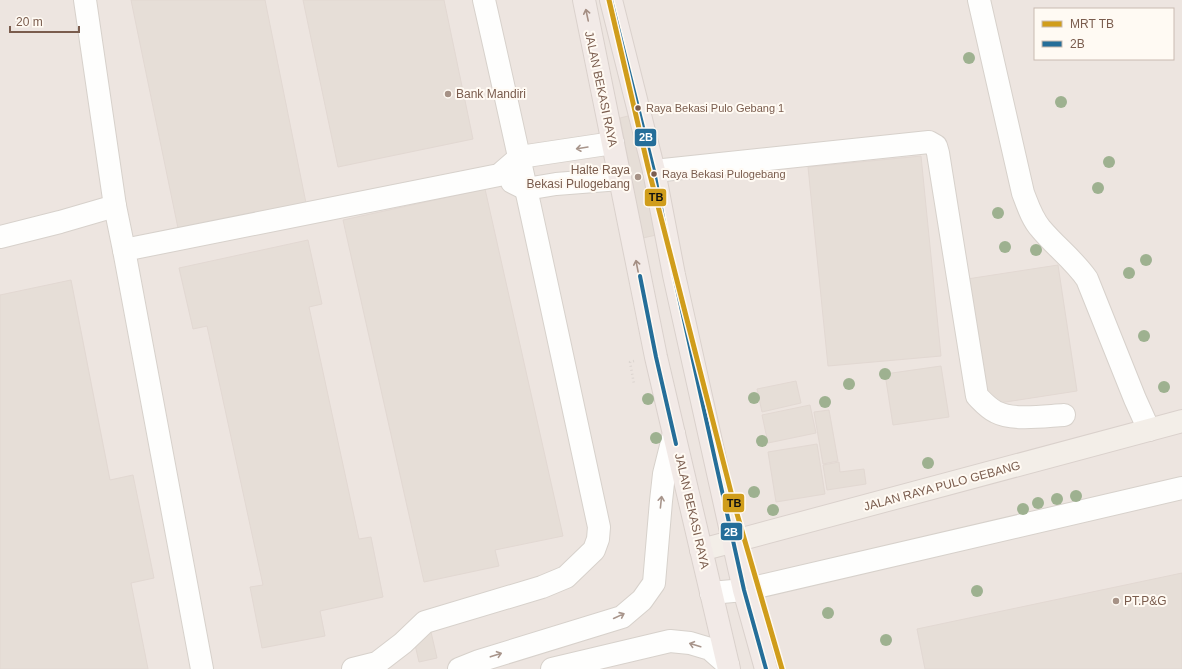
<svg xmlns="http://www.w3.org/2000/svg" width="1182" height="669" viewBox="0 0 1182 669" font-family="Helvetica,sans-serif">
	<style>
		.industrial { fill: #ede5e0; fill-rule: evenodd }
		.building { fill: #e6ded7; stroke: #e2d8d2 }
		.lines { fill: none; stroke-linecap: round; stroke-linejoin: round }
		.minor-casing { stroke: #d7d1cb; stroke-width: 24 }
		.major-casing { stroke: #dad1cc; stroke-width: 24 }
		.highway-casing { stroke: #dad1cc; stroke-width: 24 }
		.path { stroke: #dcd5d0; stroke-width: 2.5; stroke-dasharray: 1 3; stroke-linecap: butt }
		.minor { stroke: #fefefd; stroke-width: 22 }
		.major { stroke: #f3eee8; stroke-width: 22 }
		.highway { stroke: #f2eae7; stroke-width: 22 }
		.bus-1-casing { stroke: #fffaf3; stroke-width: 7 }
		.bus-1 { stroke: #256e99; stroke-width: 4 }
		.metro-1-casing { stroke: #fffaf3; stroke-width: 8 }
		.metro-1 { stroke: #d09d1b; stroke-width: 5 }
		.tree { fill: #9eb190 }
		.oneway { stroke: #a48e83 }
		.oneway2 { stroke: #a8958b }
		.poi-dot { fill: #a69286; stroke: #fffaf3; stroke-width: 1.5 }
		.bus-dot { fill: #7a5c4d; stroke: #fffaf3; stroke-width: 1.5 }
		.labels { text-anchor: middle; stroke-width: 4; stroke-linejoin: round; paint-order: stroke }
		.bus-label { font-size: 11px; fill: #7a5c4d; stroke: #fffaf3; text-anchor: start }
		.street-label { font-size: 12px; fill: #7a5c4d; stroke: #fffaf3 }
		.poi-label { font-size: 12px; fill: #7a5c4d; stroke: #fffaf3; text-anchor: start }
		.line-badge { stroke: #fffaf3; stroke-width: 1.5 }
		.badge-label { font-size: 11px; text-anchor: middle; font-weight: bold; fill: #fff }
		.pale-badge-label { font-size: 11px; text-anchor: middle; font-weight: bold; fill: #111 }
	</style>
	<rect width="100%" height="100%" fill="#f9f5f0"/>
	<path class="industrial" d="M 0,0 L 1182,0 L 1182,669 L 0,669 ZM 1035,9 L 1173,9 L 1173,59 L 1035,59 Z"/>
	<g class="building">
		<polygon points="131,0 265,0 307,208 179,233"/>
		<polygon points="303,0 444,0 473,139 338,167"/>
		<polygon points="632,115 656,235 643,238 620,118"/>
		<polygon points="921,156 941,356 828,366 808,167"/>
		<polygon points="485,189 563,536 495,550 499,566 424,582 343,220"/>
		<polygon points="308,240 322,304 309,307 359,539 371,537 383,597 320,611 325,636 262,648 250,587 263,585 207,326 193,329 179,268"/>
		<polygon points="1058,265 1077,391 986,405 967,279"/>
		<polygon points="71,280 110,480 133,475 154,578 131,583 148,669 0,669 0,295"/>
		<polygon points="941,366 949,417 893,425 885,374"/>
		<polygon points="796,381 801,403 762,412 757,389"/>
		<polygon points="810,405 816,433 768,443 762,415"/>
		<polygon points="829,410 838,461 823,464 814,412"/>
		<polygon points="817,444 825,494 776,502 768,452"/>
		<polygon points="839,462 840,472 864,469 866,484 827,490 823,465"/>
		<polygon points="1182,573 1182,669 925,669 917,629"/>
		<polygon points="431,632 437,658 419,662 413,636"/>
	</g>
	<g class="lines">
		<defs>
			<g id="minor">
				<polyline points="85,0 115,206 124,250 202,669"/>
				<path d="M 979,0 L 1023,193 C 1028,206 1032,219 1041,229 C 1056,247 1074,260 1087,279 L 1135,399 L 1149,430"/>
				<path d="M 654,171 L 929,142 L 936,146 L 938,153 L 977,396 C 983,402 988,408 996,412 C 1013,421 1045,416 1064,415"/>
				<polyline points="512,182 526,189 556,184 620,179"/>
				<polyline points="0,237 60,222 115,206"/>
				<polyline points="124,250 499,175 520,157 613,143"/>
				<polyline points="711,593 744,590 1182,488"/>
				<path d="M 353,669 L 377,663 L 403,643 L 425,622 L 542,587 L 566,577 L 594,550 L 598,539 L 599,527 C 561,351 524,175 484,0"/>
				<polyline points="459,669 479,661 622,617 642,600 654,583 661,501 664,474 674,434"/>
				<polyline points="552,669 670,641 690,643 710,649 728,665"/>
			</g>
			<polyline id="major" points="701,550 1182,421"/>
			<g id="highway">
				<polyline points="584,0 656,357 729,669"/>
				<polyline points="611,0 654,171 674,275 744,590 766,669"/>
			</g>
		</defs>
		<use href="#minor" class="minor-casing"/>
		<use href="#major" class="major-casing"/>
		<use href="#highway" class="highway-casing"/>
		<polyline class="path" points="634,361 630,362 634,384"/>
		<use href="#minor" class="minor"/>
		<use href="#major" class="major"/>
		<use href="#highway" class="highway"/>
		<defs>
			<g id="bus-1">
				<polyline points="611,0 654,171 674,275 744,590 766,669"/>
				<polyline points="640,276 656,357 676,444"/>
			</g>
		</defs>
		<use href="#bus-1" class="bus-1-casing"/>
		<use href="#bus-1" class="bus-1"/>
		<defs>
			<polyline id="metro-1" points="609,0 648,167 733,500 782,669"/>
		</defs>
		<use href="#metro-1" class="metro-1-casing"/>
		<use href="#metro-1" class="metro-1"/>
	</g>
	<g class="tree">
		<circle cx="969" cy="58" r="6"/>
		<circle cx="1061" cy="102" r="6"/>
		<circle cx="1109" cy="162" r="6"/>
		<circle cx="1098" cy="188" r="6"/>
		<circle cx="998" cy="213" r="6"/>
		<circle cx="1005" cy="247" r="6"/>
		<circle cx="1036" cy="250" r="6"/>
		<circle cx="1146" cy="260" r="6"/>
		<circle cx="1129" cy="273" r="6"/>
		<circle cx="1144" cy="336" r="6"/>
		<circle cx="885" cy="374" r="6"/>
		<circle cx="849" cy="384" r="6"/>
		<circle cx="1164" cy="387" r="6"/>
		<circle cx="754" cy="398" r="6"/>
		<circle cx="648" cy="399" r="6"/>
		<circle cx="825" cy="402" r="6"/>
		<circle cx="656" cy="438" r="6"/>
		<circle cx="762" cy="441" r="6"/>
		<circle cx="928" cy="463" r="6"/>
		<circle cx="754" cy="492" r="6"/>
		<circle cx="1076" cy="496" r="6"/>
		<circle cx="1057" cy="499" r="6"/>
		<circle cx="1038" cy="503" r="6"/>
		<circle cx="1023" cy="509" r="6"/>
		<circle cx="773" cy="510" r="6"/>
		<circle cx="977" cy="591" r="6"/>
		<circle cx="828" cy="613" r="6"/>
		<circle cx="886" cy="640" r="6"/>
	</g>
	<defs><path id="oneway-shaft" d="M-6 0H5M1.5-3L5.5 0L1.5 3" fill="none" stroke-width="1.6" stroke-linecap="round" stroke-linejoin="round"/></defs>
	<g class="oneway">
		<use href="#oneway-shaft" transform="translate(587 15) rotate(-102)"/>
		<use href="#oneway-shaft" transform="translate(637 266) rotate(-101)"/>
	</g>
	<g class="oneway2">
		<use href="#oneway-shaft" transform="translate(582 148) rotate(171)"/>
		<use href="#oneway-shaft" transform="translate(661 502) rotate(-84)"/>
		<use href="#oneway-shaft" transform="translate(619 616) rotate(-25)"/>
		<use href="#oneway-shaft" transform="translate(695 645) rotate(-163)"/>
		<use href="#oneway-shaft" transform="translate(496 655) rotate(-18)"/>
	</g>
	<g class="poi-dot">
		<circle cx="448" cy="94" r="4"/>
		<circle cx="638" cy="177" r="4"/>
		<circle cx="1116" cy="601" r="4"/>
	</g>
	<g class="bus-dot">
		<circle cx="638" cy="108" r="3.5"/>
		<circle cx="654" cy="174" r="3.5"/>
	</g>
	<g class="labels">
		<g class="bus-label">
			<text x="646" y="112">Raya Bekasi Pulo Gebang 1</text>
			<text x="662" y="178">Raya Bekasi Pulogebang</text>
		</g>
		<g class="street-label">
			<text transform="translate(601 89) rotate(78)" y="4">JALAN BEKASI RAYA</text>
			<text transform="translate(942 486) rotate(-15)" y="4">JALAN RAYA PULO GEBANG</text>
			<text transform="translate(692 511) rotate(77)" y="4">JALAN BEKASI RAYA</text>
		</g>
		<g class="poi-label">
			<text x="456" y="98">Bank Mandiri</text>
			<text x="630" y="174" text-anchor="end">Halte Raya<tspan x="630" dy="14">Bekasi Pulogebang</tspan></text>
			<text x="1124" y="605">PT.P&amp;G</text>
		</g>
	</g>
	<g class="line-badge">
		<rect x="634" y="128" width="23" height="19" rx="4" fill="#256e99"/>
		<rect x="644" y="188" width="23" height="19" rx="4" fill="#d09d1b"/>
		<rect x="722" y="493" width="23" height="20" rx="4" fill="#d09d1b"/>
		<rect x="720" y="522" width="23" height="19" rx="4" fill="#256e99"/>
	</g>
	<g class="badge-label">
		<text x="646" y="141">2B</text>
		<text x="731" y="536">2B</text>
	</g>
	<g class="pale-badge-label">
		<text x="656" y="201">TB</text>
		<text x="734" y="507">TB</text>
	</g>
	<rect x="1034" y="8" width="140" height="52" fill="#fffaf3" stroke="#cabbb1"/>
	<rect x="1042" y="21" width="20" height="6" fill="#d09d1b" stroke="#cabbb1"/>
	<text x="1070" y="28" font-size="12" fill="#7a5c4d">MRT TB</text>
	<rect x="1042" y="41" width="20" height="6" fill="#256e99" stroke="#cabbb1"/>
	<text x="1070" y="48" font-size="12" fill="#7a5c4d">2B</text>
	<path d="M10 26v6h69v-6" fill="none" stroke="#7a5c4d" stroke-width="2"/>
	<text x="16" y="26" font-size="12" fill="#7a5c4d" stroke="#fffaf3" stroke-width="3" paint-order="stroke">20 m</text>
</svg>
